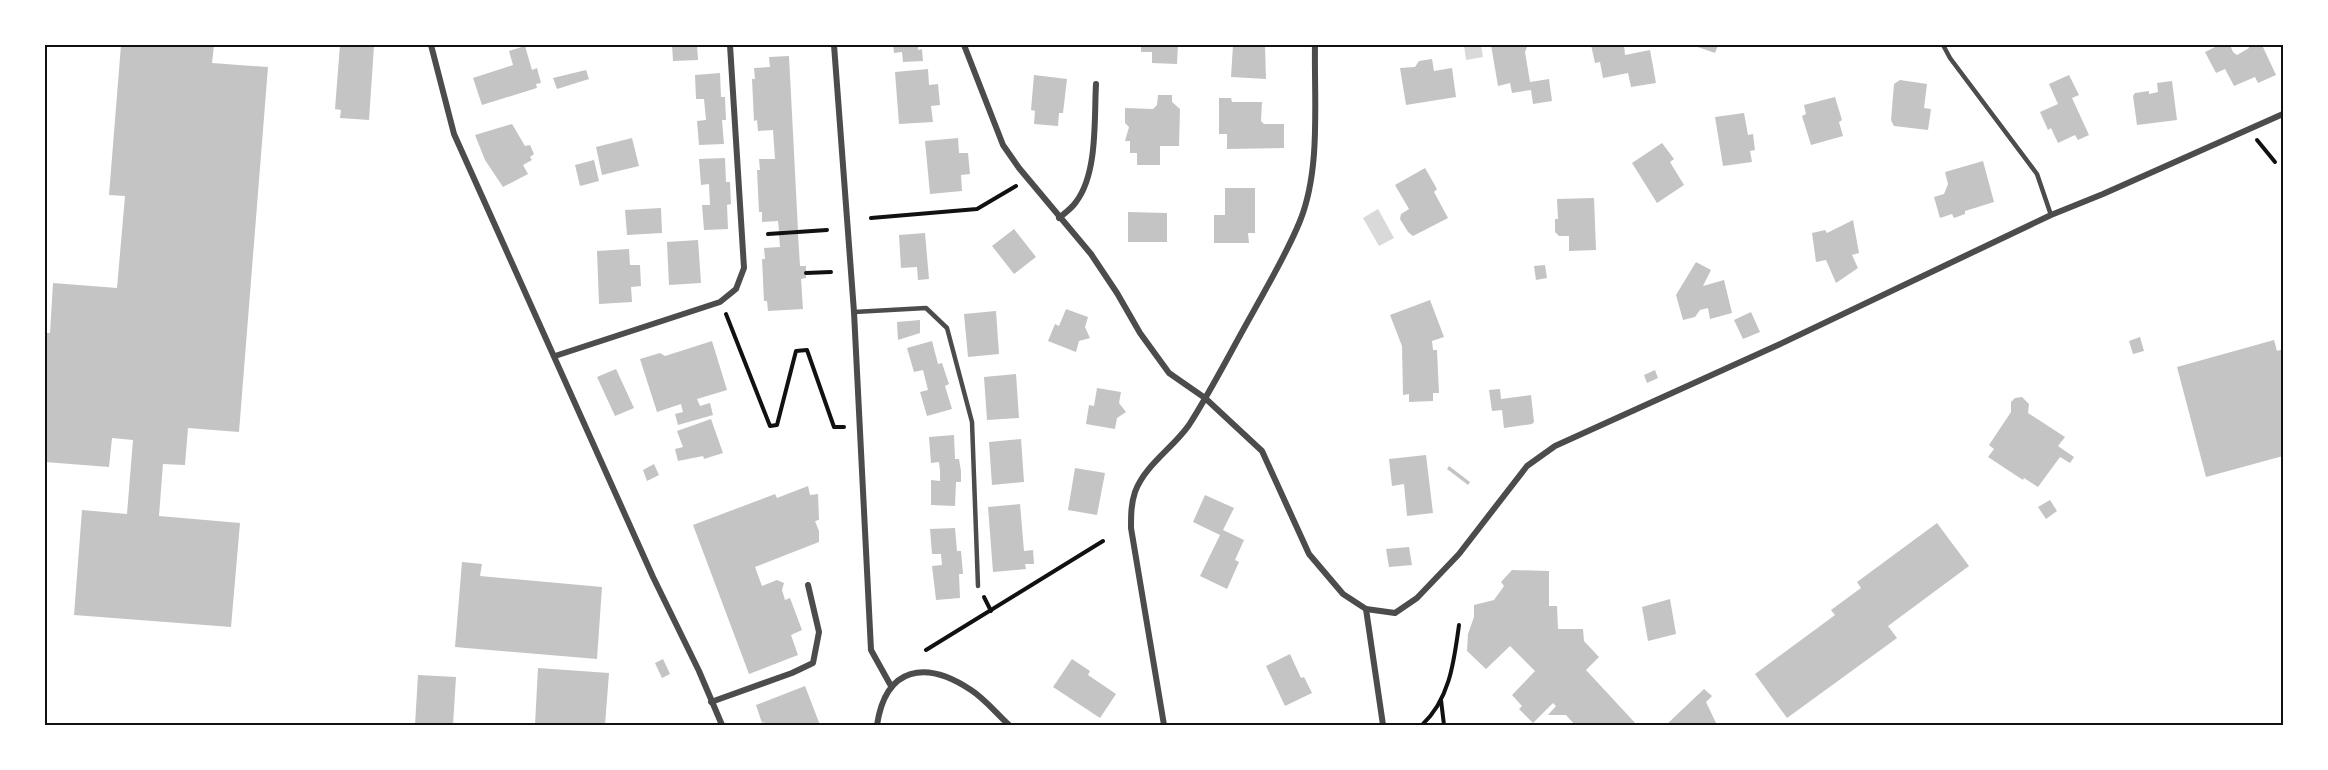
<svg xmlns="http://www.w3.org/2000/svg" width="2328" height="770" viewBox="0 0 2328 770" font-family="Overpass,sans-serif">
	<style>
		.water { fill: #d9d9d9 }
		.building { fill: #c4c4c4 }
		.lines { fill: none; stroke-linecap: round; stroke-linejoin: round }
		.path { stroke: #111; stroke-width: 4 }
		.service { stroke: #4c4c4c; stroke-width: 4.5 }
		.minor { stroke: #4c4c4c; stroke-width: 6 }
		.neatline { fill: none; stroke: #111; stroke-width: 2 }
	</style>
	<rect width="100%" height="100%" fill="#fff"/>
	<g class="water">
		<polygon points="1464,45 1481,45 1483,57 1466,60"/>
		<polygon points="1378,209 1394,238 1379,246 1363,218"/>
	</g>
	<g class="building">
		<polygon points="121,45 214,45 212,63 268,67 239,432 188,428 185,465 163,464 159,516 240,523 231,627 74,615 82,510 127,514 133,440 112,438 109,467 45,462 45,333 50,333 53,283 117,288 125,196 109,195"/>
		<polygon points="340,45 374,46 369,120 340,118 341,110 335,109"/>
		<polygon points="672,45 697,45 698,60 673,61"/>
		<polygon points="893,45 918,45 918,50 922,49 923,61 903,62 902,52 894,53"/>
		<polygon points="1141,45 1178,45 1177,64 1152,63 1152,52 1141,52"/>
		<polygon points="1233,45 1265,45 1266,79 1231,77"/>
		<polygon points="1491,45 1524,45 1527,47 1525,52 1530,82 1549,79 1552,101 1533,104 1531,90 1512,93 1510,83 1498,86"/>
		<polygon points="1591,45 1624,45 1625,55 1650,50 1656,83 1631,87 1628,73 1603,78 1600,62 1595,63"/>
		<polygon points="1692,45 1718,45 1715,53"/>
		<polygon points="2219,45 2230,45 2233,52 2237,55 2249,48 2248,45 2262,45 2276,75 2258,83 2255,77 2234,86 2225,69 2216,73 2205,52"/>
		<polygon points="525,46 532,70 537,68 541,83 536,84 537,88 482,105 473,78 513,65 509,51"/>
		<polygon points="789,56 798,230 779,231 778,221 762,222 762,212 759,212 757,170 760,170 759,159 775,159 773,130 758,131 757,120 754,121 752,79 755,79 754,68 770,67 769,57"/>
		<polygon points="1432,59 1434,71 1452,68 1456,97 1406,105 1400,68 1415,67 1419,61"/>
		<polygon points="928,69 929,85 938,84 940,105 931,106 933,122 899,124 895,72"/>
		<polygon points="586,70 589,79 557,89 553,78"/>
		<polygon points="720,73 721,97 725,97 726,120 722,120 724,144 699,145 697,121 706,120 704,99 696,99 695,75"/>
		<polygon points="1034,75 1067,79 1063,113 1059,113 1058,126 1034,124 1035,111 1031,110"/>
		<polygon points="2069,75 2079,95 2072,98 2089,135 2078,140 2075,135 2058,143 2051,128 2048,130 2040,112 2058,104 2049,84"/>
		<polygon points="1900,80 1927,84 1924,108 1931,109 1928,130 1894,126 1891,120 1894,84"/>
		<polygon points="2172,81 2177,120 2137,125 2133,96 2135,93 2149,91 2149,94 2158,92 2157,83"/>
		<polygon points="1158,95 1172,95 1172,102 1180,109 1179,146 1160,146 1160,165 1137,165 1137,153 1130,153 1130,141 1125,141 1129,127 1125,123 1125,108 1153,109 1157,105"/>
		<polygon points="1835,97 1842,120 1839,122 1843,136 1811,145 1802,116 1806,114 1804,105"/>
		<polygon points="1219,98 1231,98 1232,102 1262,102 1261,121 1264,124 1284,124 1284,148 1227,149 1227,134 1219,134"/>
		<polygon points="1744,113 1748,135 1753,134 1755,150 1750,151 1752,162 1723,166 1715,117"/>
		<polygon points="512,124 525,146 530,145 534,154 530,157 532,160 523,165 528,174 503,187 485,160 475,135"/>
		<polygon points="632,138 639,166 602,175 596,147"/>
		<polygon points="958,138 959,153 968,153 970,174 961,175 962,191 930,194 925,141"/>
		<polygon points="1662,143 1674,159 1670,162 1684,185 1657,203 1632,163"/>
		<polygon points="725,158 726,182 730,182 731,204 727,205 728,229 704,230 702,205 710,205 709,184 701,185 699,159"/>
		<polygon points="594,160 599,181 580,186 575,165"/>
		<polygon points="1983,161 1994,202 1965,211 1965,214 1954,218 1952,214 1940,218 1934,197 1944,194 1948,184 1945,172"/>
		<polygon points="1425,168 1437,189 1434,192 1448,218 1413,236 1408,232 1400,219 1401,214 1409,209 1395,185"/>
		<polygon points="1225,188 1255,188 1255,233 1248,233 1249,243 1214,243 1214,215 1225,215"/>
		<polygon points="1594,198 1596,250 1569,251 1569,236 1559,236 1555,232 1555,219 1558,219 1557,199"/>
		<polygon points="661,208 662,233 627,235 625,210"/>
		<polygon points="1128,212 1167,213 1167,242 1128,242"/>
		<polygon points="1853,220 1859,253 1852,255 1858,268 1836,283 1826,260 1816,262 1812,233 1825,230 1827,233"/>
		<polygon points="1014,229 1036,257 1014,274 992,246"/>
		<polygon points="925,233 929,279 918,280 917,267 901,268 899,235"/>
		<polygon points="798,234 800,266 806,266 806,278 801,279 803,309 768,311 767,301 764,301 762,259 765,259 764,248 780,247 779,235"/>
		<polygon points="698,240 701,283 669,285 667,242"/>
		<polygon points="629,249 630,265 640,265 641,286 631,287 632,302 599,304 597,251"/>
		<polygon points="1696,262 1711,270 1703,286 1724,280 1732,313 1710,319 1708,308 1700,310 1695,317 1683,320 1676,295"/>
		<polygon points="1545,265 1547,278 1536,280 1534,266"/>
		<polygon points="1430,300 1444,337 1432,341 1433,350 1437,350 1439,393 1433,393 1433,401 1409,402 1409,394 1403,395 1402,346 1390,315"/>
		<polygon points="1066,309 1088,317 1085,327 1090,338 1079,341 1076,352 1048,341 1055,324 1059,326"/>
		<polygon points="996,311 999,354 968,357 964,314"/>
		<polygon points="1751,312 1760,332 1743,339 1734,320"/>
		<polygon points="920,320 920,333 898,340 897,322"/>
		<polygon points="2140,337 2144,351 2133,354 2129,341"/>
		<polygon points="2274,340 2277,351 2283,349 2283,456 2206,477 2177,367"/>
		<polygon points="712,341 727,390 697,399 700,406 710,403 713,415 678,425 675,414 683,412 681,404 657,412 640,359 660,353 665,356"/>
		<polygon points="932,341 938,364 942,363 949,384 945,386 952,409 927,416 920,392 928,390 923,370 914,372 907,348"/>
		<polygon points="616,369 634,408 615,416 597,377"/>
		<polygon points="1655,370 1658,378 1647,383 1644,375"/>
		<polygon points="1016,374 1019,418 987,420 984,377"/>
		<polygon points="1097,388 1121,392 1119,403 1126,412 1117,418 1115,429 1086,424 1089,405 1094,406"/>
		<polygon points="1500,389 1501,399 1531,395 1534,422 1532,424 1504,428 1502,410 1492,411 1489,390"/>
		<polygon points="2022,397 2029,404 2028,413 2065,437 2058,446 2074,457 2070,463 2060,457 2038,487 2024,478 2023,480 1988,457 1994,449 1989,445 2011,412 2011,402 2015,398"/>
		<polygon points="711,419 723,453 704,459 703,456 678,461 675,449 683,447 677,431"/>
		<polygon points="954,435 955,459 959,459 961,471 961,482 956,482 955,506 931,505 931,480 940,481 940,471 939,462 931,463 929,437"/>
		<polygon points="1021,439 1024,482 992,485 989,442"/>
		<polygon points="1426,455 1433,513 1407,516 1404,484 1392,486 1389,459"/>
		<polygon points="654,464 659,475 647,481 643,470"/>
		<polygon points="1449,466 1470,482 1468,485 1447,469"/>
		<polygon points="1075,468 1105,473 1097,515 1068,510"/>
		<polygon points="808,486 810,495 818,494 819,520 815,521 819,531 819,542 755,567 762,586 777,580 784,583 782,590 785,600 790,598 802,630 791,635 798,655 749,674 693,525 775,494 777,498"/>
		<polygon points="1205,495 1234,508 1223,530 1244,540 1235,560 1239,562 1227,589 1200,576 1220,535 1193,522"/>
		<polygon points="2050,500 2057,511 2046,519 2038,507"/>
		<polygon points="1020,504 1024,551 1033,550 1034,564 1025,564 1026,569 993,572 988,507"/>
		<polygon points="1937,523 1969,566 1888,626 1897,638 1787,718 1755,674 1835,615 1831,610 1861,588 1857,582"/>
		<polygon points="955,528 957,551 961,551 963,574 959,574 960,598 936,600 932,566 942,565 941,554 932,554 930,529"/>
		<polygon points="1409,547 1412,565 1389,567 1386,549"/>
		<polygon points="462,562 482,564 480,576 602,587 597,659 455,647"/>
		<polygon points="1512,570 1549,571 1549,606 1557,606 1558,629 1583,629 1584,641 1599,657 1586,670 1637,725 1575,725 1566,715 1548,715 1556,706 1553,703 1533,723 1519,709 1522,706 1512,695 1535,671 1510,646 1486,669 1467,651 1468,634 1474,617 1474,605 1494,600 1504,586 1501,582"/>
		<polygon points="1670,599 1676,634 1648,641 1642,607"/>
		<polygon points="1290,654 1301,678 1304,677 1312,693 1285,706 1266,666"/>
		<polygon points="663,659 670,674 662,678 655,663"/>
		<polygon points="1072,659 1090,671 1088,675 1116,694 1100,718 1053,687"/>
		<polygon points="538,668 609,673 605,725 535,725"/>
		<polygon points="418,675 456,677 453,725 415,725"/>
		<polygon points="805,686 820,725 765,725 764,722 762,723 756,705"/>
		<polygon points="1704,689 1712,696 1706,702 1717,725 1666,725"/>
	</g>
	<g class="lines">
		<g class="path">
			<polyline points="2257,140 2275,162"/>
			<polyline points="871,218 977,209 1016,186"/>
			<polyline points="768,234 827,230"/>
			<polyline points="806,273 831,272"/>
			<polyline points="726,314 770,426 777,425 796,351 807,350 834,427 844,427"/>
			<polyline points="984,597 991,611"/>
			<polyline points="926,650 1103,541"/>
			<polyline points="1441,700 1444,725"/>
			<path d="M 1422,725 C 1450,699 1454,661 1459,625"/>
		</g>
		<g class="service">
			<polyline points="1943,45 1950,58 2037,174 2051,215"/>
			<polyline points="854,312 926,308 947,328 972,422 978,586"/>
		</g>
		<g class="minor">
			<polyline points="431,45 454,134 653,577 699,671 722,725"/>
			<polyline points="834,45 854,312 871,650 891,686"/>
			<polyline points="964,45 1003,145 1019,168 1091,254 1117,293 1140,333 1169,373 1205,398 1262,451 1309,554 1343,594 1366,609 1383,725"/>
			<path d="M 1059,218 C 1065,213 1072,208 1076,202 C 1098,173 1094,119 1096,84"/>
			<polyline points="555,356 720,302 736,289 744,268 730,45"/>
			<polyline points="1366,609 1395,613 1417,598 1459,554 1527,466 1555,446 1778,345 2051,215 2103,194 2283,114"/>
			<polyline points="711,702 792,673 813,663 819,632 808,585"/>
			<path d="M 877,725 C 886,666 926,660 971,690 C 985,699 997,714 1009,725"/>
			<path d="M 1164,725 L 1131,528 C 1131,515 1131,504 1135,492 C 1145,465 1173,448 1189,425 C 1212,389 1231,351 1252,314 C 1269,283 1287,253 1300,221 C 1321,169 1314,101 1315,45"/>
		</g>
	</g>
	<rect width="2328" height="770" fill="none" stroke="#ffffff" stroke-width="93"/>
	<rect x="46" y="46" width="2236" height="678" class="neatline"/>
</svg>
